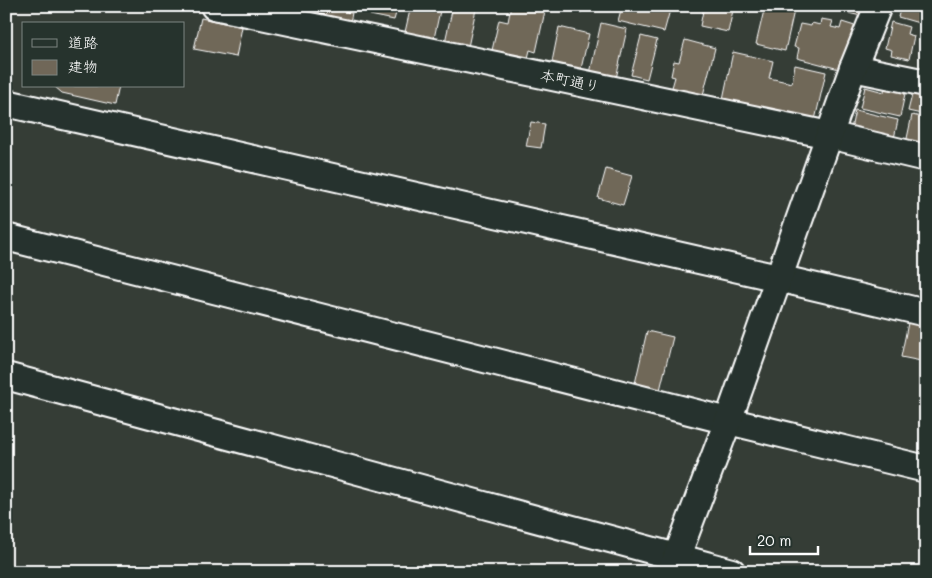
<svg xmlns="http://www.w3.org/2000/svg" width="932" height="578" viewBox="0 0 932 578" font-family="Mali,'Klee One',sans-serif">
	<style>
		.building { fill: #706758; stroke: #fff }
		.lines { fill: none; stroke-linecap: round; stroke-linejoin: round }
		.minor-casing { stroke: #fff; stroke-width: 30 }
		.minor { stroke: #26332d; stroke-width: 26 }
		.labels { text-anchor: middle; stroke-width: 5; stroke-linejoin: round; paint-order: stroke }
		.street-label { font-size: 15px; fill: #fff; stroke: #26332d }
	</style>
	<rect width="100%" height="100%" fill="#353d36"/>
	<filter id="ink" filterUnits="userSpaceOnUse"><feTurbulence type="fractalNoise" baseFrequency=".02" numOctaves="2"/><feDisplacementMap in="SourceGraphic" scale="10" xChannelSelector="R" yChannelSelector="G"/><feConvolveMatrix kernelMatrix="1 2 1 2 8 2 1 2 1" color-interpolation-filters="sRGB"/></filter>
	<g filter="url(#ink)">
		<g class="building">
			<polygon points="316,6 348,6 347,12 352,13 349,27 313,20"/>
			<polygon points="372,6 398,6 394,20 370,15"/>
			<polygon points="413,6 441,6 433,43 403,41 410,10 412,10"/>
			<polygon points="453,6 465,6 476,9 468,47 445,42"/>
			<polygon points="511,6 524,6 545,11 536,52 530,50 527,62 490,59 499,20 508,22"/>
			<polygon points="552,6 583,6 581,13"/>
			<polygon points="622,6 654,6 670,10 664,32 618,21"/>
			<polygon points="704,6 734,6 728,32 700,26"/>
			<polygon points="765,6 795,6 785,51 756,44"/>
			<polygon points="832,6 867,6 865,17 832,9"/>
			<polygon points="901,6 926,6 926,25 898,17"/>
			<polygon points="201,18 242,27 236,57 194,49"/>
			<polygon points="821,19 833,21 831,27 840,29 842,22 858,27 847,71 797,58 799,48 794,47 800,24 811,26 812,23 820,25"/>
			<polygon points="891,22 909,27 907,34 914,36 909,59 891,55 892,50 885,48"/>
			<polygon points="601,23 627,29 615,83 589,78"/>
			<polygon points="559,27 589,34 580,73 551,67"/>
			<polygon points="641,36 657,40 647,79 631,75"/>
			<polygon points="685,40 715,48 702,99 671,91 675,77 671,76 674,61 679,62"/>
			<polygon points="733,52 773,61 769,78 792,83 795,65 826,72 815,120 723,99"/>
			<polygon points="885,84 906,89 900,117 860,108 865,87 884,92"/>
			<polygon points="54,86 119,86 115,105 62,93"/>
			<polygon points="914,87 926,90 926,115 908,111"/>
			<polygon points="855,110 898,120 893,143 850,134"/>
			<polygon points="912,115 926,118 926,147 906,143"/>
			<polygon points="531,122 545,124 541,148 526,146"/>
			<polygon points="606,169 632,176 623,205 598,198"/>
			<polygon points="908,323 926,327 926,362 901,357"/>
			<polygon points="647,331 673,337 659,394 634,388"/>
		</g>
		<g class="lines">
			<defs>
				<g id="minor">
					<polyline points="214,6 829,135 926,158"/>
					<polyline points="853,68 926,83"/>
					<polyline points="6,103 778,278 926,313"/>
					<polyline points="6,237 728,421 926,469"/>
					<polyline points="6,376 732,572"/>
					<polyline points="671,572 728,421 853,68 878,6"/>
				</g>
			</defs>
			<use href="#minor" class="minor-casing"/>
			<use href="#minor" class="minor"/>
		</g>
	</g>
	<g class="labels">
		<g class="street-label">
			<text transform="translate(570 81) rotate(12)" y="5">本町通り</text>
		</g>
	</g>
	<rect width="932" height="578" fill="none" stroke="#26332d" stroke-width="25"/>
	<rect x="12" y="12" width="907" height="553" fill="none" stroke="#fff" stroke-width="2" filter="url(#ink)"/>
	<rect x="22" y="22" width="162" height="65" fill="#26332d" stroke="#7d8581"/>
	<rect x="32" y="39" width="25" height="8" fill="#26332d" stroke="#7d8581"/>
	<text x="68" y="48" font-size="15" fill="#ffffff">道路</text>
	<rect x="32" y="60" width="25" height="15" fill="#706758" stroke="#7d8581"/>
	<text x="68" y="72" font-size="15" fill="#ffffff">建物</text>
	<path d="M750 546v8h68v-8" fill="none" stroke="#ffffff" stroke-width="2.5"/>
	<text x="757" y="546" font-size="15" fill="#ffffff" stroke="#26332d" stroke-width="4" paint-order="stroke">20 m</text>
</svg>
